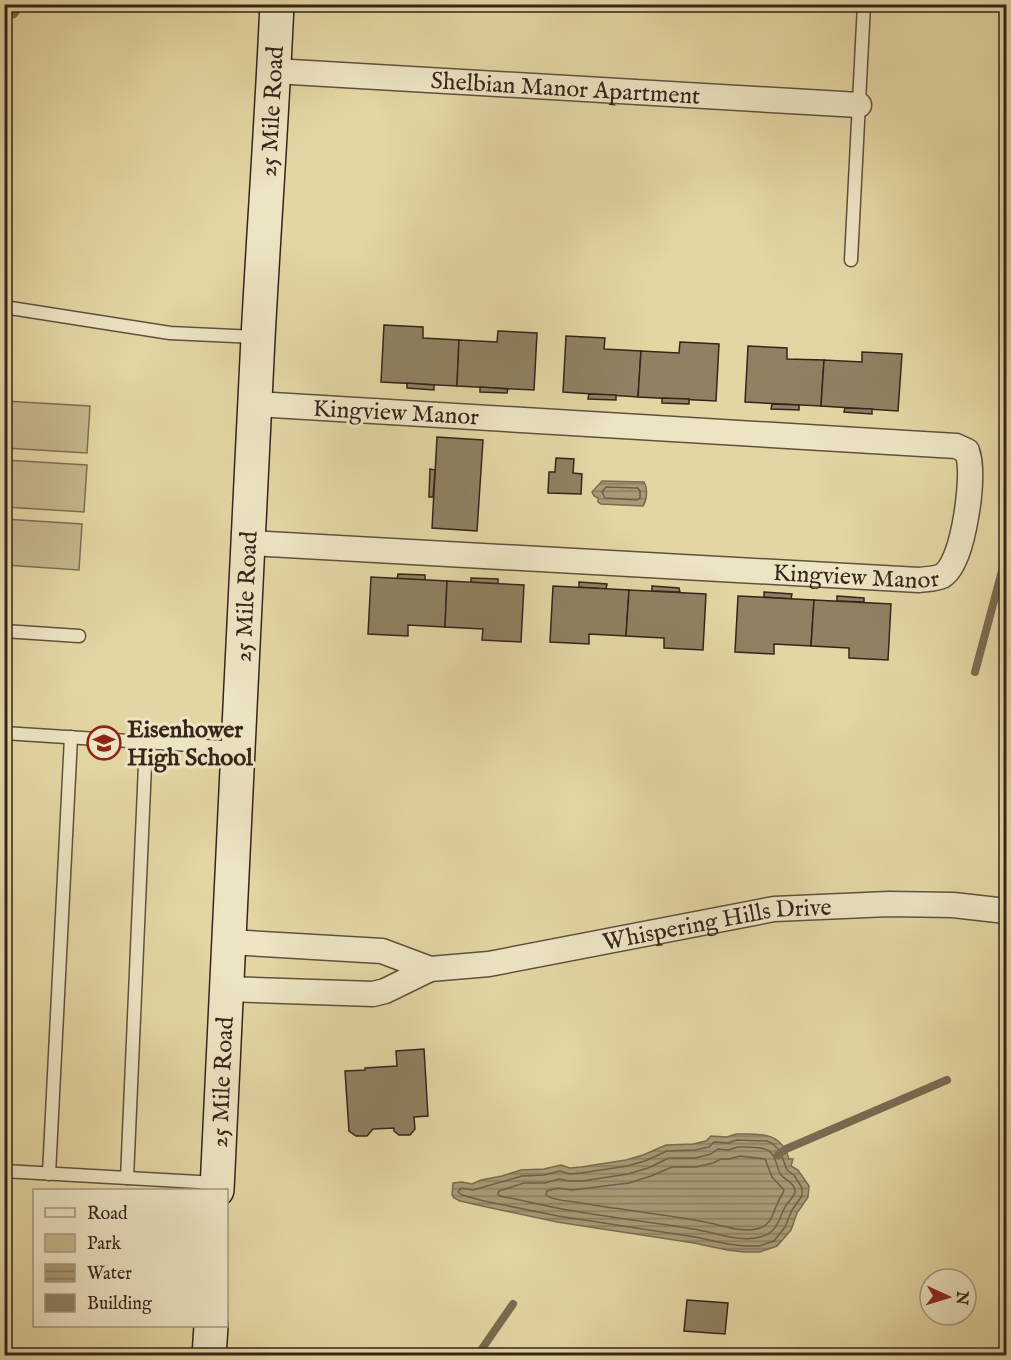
<svg xmlns="http://www.w3.org/2000/svg" width="1011" height="1360" viewBox="0 0 1011 1360" font-family="'IM FELL English',serif">
	<style>
		.green { fill: #c5b88c; stroke: #7d6e54; stroke-width: 1.5 }
		.water { fill: url(#water-rules); stroke: #7a6b51; stroke-width: 1.5 }
		.lines { fill: none; stroke-linecap: round; stroke-linejoin: round }
		.shore { stroke: #6e6048; stroke-width: 1.5 }
		.stream { stroke: #7a6b51; stroke-width: 8 }
		.building { fill: #8f8162; stroke: #35251b; stroke-width: 1.5 }
		.lane-casing { stroke: #60513d; stroke-width: 15 }
		.street-casing { stroke: #60513d; stroke-width: 27 }
		.secondary-casing { stroke: #35251b; stroke-width: 36 }
		.lane { stroke: #ede4c3; stroke-width: 12 }
		.street { stroke: #ede4c3; stroke-width: 24 }
		.secondary { stroke: #ede4c3; stroke-width: 33 }
		.labels { text-anchor: middle; stroke-width: 6; stroke-linejoin: round; paint-order: stroke }
		.street-label { font-size: 24px; fill: #35251b; stroke: #ede4c3 }
		.poi-label { font-size: 24px; font-weight: bold; fill: #35251b; stroke: #ede4c3; text-anchor: start }
	</style>
	<defs>
		<pattern id="water-rules" width="6" height="5" patternUnits="userSpaceOnUse" patternTransform="scale(1.5)"><rect width="6" height="5" fill="#a89a75"/><path d="M0 2.5h6" fill="none" stroke="#8a7d5f"/></pattern>
	</defs>
	<rect width="100%" height="100%" fill="#e3d6a3"/>
	<filter id="stains"><feTurbulence type="fractalNoise" baseFrequency=".00333" numOctaves="4"/><feColorMatrix values="0 0 0 0 .2 0 0 0 0 .09 0 0 0 0 .02 0 0 0 .5 -.17"/></filter>
	<radialGradient id="worn" r=".72"><stop offset=".6" stop-color="#630" stop-opacity="0"/><stop offset="1" stop-color="#630" stop-opacity=".3"/></radialGradient>
	<g class="green">
		<polygon points="4,401 90,406 87,453 5,448"/>
		<polygon points="5,460 87,465 84,512 5,507"/>
		<polygon points="4,519 82,524 79,570 5,565"/>
	</g>
	<g class="water">
		<path d="M 602,481 L 644,482 C 648,489 647,500 643,506 L 601,504 L 598,502 L 598,498 L 594,496 L 592,492 Z"/>
		<path d="M 736,1134 C 760,1134 781,1131 789,1159 L 793,1159 L 791,1166 L 798,1170 L 809,1186 L 808,1197 L 797,1213 L 791,1230 L 777,1246 L 760,1252 L 744,1252 L 727,1250 L 694,1243 L 557,1222 L 482,1206 L 460,1201 L 454,1198 L 452,1195 L 453,1183 L 462,1182 L 472,1184 L 481,1180 L 502,1176 L 521,1170 L 544,1169 L 561,1165 L 570,1168 L 581,1167 L 626,1160 L 643,1155 L 666,1145 L 693,1144 L 706,1141 L 711,1136 L 727,1137 Z"/>
	</g>
	<g class="lines">
		<g class="shore">
			<polygon points="606,487 638,488 640,491 640,498 637,500 605,498 602,492"/>
			<polygon points="737,1140 767,1141 773,1144 780,1151 787,1170 794,1175 802,1188 802,1196 792,1210 785,1227 774,1241 759,1246 744,1246 728,1244 695,1237 558,1216 484,1201 462,1195 458,1192 461,1188 473,1190 522,1176 544,1175 560,1171 570,1174 581,1173 627,1166 645,1161 667,1151 695,1150 709,1147 714,1142 728,1143"/>
			<path d="M 738,1147 C 747,1147 762,1146 769,1151 C 777,1156 776,1168 781,1175 C 785,1180 796,1184 795,1192 C 794,1197 787,1203 785,1207 C 778,1221 777,1233 760,1237 C 741,1243 713,1232 693,1229 C 649,1222 606,1217 562,1209 C 541,1205 521,1200 500,1196 L 498,1194 L 499,1191 L 524,1183 L 545,1183 L 559,1179 L 569,1181 L 582,1181 L 628,1174 L 648,1168 L 669,1158 L 695,1158 L 711,1154 L 718,1149 L 728,1150 Z"/>
			<path d="M 740,1156 L 765,1159 L 772,1177 L 784,1190 C 783,1194 780,1198 778,1202 C 773,1212 772,1224 760,1228 C 744,1234 722,1225 705,1222 C 664,1214 623,1210 581,1203 C 571,1201 554,1201 546,1195 L 547,1191 L 558,1188 L 572,1190 L 629,1183 L 651,1176 L 672,1167 L 696,1167 L 713,1163 L 721,1159 L 729,1159 Z"/>
		</g>
		<g class="stream">
			<polyline points="14,14 21,4"/>
			<polyline points="975,672 1006,556"/>
			<polyline points="778,1155 786,1149 947,1080"/>
			<polyline points="477,1356 513,1304"/>
		</g>
	</g>
	<g class="building">
		<polygon points="384,325 423,327 423,338 459,340 457,386 381,382"/>
		<polygon points="498,331 537,333 534,390 457,386 459,340 497,342"/>
		<polygon points="566,336 605,338 604,349 641,351 638,397 563,392"/>
		<polygon points="680,342 719,344 716,401 638,397 641,351 679,353"/>
		<polygon points="748,346 787,348 787,359 824,360 821,406 745,402"/>
		<polygon points="862,352 902,354 898,411 821,406 824,360 862,362"/>
		<polygon points="407,383 434,385 434,390 407,388"/>
		<polygon points="480,387 508,389 507,393 480,392"/>
		<polygon points="589,394 616,395 616,400 588,399"/>
		<polygon points="662,398 689,399 689,404 662,403"/>
		<polygon points="772,404 799,405 799,410 771,409"/>
		<polygon points="845,408 872,409 872,414 844,412"/>
		<polygon points="437,437 483,440 477,531 432,528"/>
		<polygon points="556,458 574,459 573,473 582,474 581,494 548,493 549,472 555,472"/>
		<polygon points="430,469 435,470 433,497 429,497"/>
		<polygon points="398,574 425,575 425,580 397,579"/>
		<polygon points="371,577 447,581 445,627 408,625 408,636 368,634"/>
		<polygon points="471,578 498,579 498,584 471,582"/>
		<polygon points="447,581 524,585 521,642 482,640 483,629 445,627"/>
		<polygon points="579,582 607,584 606,589 579,587"/>
		<polygon points="553,586 629,590 626,636 589,634 589,644 550,642"/>
		<polygon points="652,586 679,588 680,592 652,591"/>
		<polygon points="629,590 706,594 703,650 664,648 664,638 626,636"/>
		<polygon points="764,592 792,594 791,599 764,597"/>
		<polygon points="738,596 814,600 811,646 774,644 774,654 735,652"/>
		<polygon points="837,596 864,598 864,602 837,601"/>
		<polygon points="814,600 891,604 888,660 849,658 849,648 811,646"/>
		<polygon points="424,1049 428,1116 414,1117 415,1129 410,1135 399,1135 394,1131 394,1128 373,1129 367,1136 356,1136 349,1131 345,1071 365,1070 365,1068 397,1066 396,1051"/>
		<polygon points="687,1300 728,1303 725,1334 684,1331"/>
	</g>
	<g class="lines">
		<defs>
			<g id="lane">
				<polyline points="851,260 864,4"/>
				<polyline points="4,307 170,333 257,337"/>
				<polyline points="4,631 79,636"/>
				<polyline points="4,733 237,748"/>
				<polyline points="4,1171 216,1183"/>
				<polyline points="49,1174 71,737"/>
				<polyline points="127,1178 146,742"/>
			</g>
			<g id="street">
				<path id="s1" d="M 274,71 L 859,105"/>
				<path id="s2" d="M 248,543 L 919,580 C 926,579 936,579 942,576 C 963,564 971,492 970,469 C 970,463 969,457 967,451 L 956,446 L 256,404"/>
				<path id="s3" d="M 430,969 L 489,964 L 774,909 L 889,904 L 953,905 L 1006,911"/>
				<polyline points="226,989 373,994 385,991 430,969 382,951 229,942"/>
			</g>
			<g id="secondary">
				<path id="s4" d="M 217,1190 C 229,906 245,622 258,338 C 264,227 272,116 277,4"/>
				<polyline points="209,1356 211,1326"/>
			</g>
		</defs>
		<use href="#lane" class="lane-casing"/>
		<use href="#street" class="street-casing"/>
		<use href="#secondary" class="secondary-casing"/>
		<use href="#lane" class="lane"/>
		<use href="#street" class="street"/>
		<use href="#secondary" class="secondary"/>
	</g>
	<defs>
		<symbol id="school-ring" viewBox="-11 -11 22 22"><circle r="9.5" fill="#ede4c3" stroke="#8f2418" stroke-width="1.5"/><path d="M0-5L7-2L0 1L-7-2ZM-4 1L0 2.5L4 1V4Q0 6-4 4Z" fill="#8f2418"/></symbol>
	</defs>
	<g fill-rule="evenodd">
		<use href="#school-ring" x="85" y="724" width="38" height="38"/>
	</g>
	<g class="labels">
		<g class="street-label">
			<text dy="8" stroke="none"><textPath href="#s1" startOffset="292">Shelbian Manor Apartment</textPath></text>
			<text dy="8" stroke="none"><textPath href="#s4" startOffset="1080">25 Mile Road</textPath></text>
			<text transform="translate(396 412) rotate(3)" y="8">Kingview Manor</text>
			<text dy="8" stroke="none"><textPath href="#s2" startOffset="609">Kingview Manor</textPath></text>
			<text dy="8" stroke="none"><textPath href="#s4" startOffset="594">25 Mile Road</textPath></text>
			<text dy="8" stroke="none"><textPath href="#s3" startOffset="291">Whispering Hills Drive</textPath></text>
			<text dy="8" stroke="none"><textPath href="#s4" startOffset="108">25 Mile Road</textPath></text>
		</g>
		<g class="poi-label">
			<text x="127" y="737">Eisenhower<tspan x="127" dy="28">High School</tspan></text>
		</g>
	</g>
	<rect width="1011" height="1360" fill="none" stroke="#e3d6a3" stroke-width="24"/>
	<rect x="6" y="6" width="999" height="1348" fill="none" stroke="#35251b" stroke-width="3"/>
	<rect x="12" y="12" width="987" height="1336" fill="none" stroke="#35251b" stroke-width="1.5"/>
	<rect x="33" y="1189" width="195" height="138" fill="#ede4c3" stroke="#a39880" stroke-width="1.5"/>
	<rect x="45" y="1208" width="30" height="9" fill="#ede4c3" stroke="#a39880" stroke-width="1.5"/>
	<text x="87" y="1219" font-size="18" fill="#35251b">Road</text>
	<rect x="45" y="1234" width="30" height="18" fill="#c5b88c" stroke="#a39880" stroke-width="1.5"/>
	<text x="87" y="1249" font-size="18" fill="#35251b">Park</text>
	<rect x="45" y="1264" width="30" height="18" fill="url(#water-rules)" stroke="#a39880" stroke-width="1.5"/>
	<text x="87" y="1279" font-size="18" fill="#35251b">Water</text>
	<rect x="45" y="1294" width="30" height="18" fill="#8f8162" stroke="#a39880" stroke-width="1.5"/>
	<text x="87" y="1309" font-size="18" fill="#35251b">Building</text>
	<g transform="translate(948 1297) rotate(94)"><circle r="28" fill="#ede4c3" stroke="#a39880" stroke-width="1.5"/>
	<path d="M0-4.5L10 22L0 15L-10 22Z" fill="#8f2418"/>
	<text y="-9" font-size="16" font-weight="bold" text-anchor="middle" fill="#35251b">N</text>
	</g>
	<rect width="100%" height="100%" filter="url(#stains)"/>
	<rect width="100%" height="100%" fill="url(#worn)"/>
</svg>
